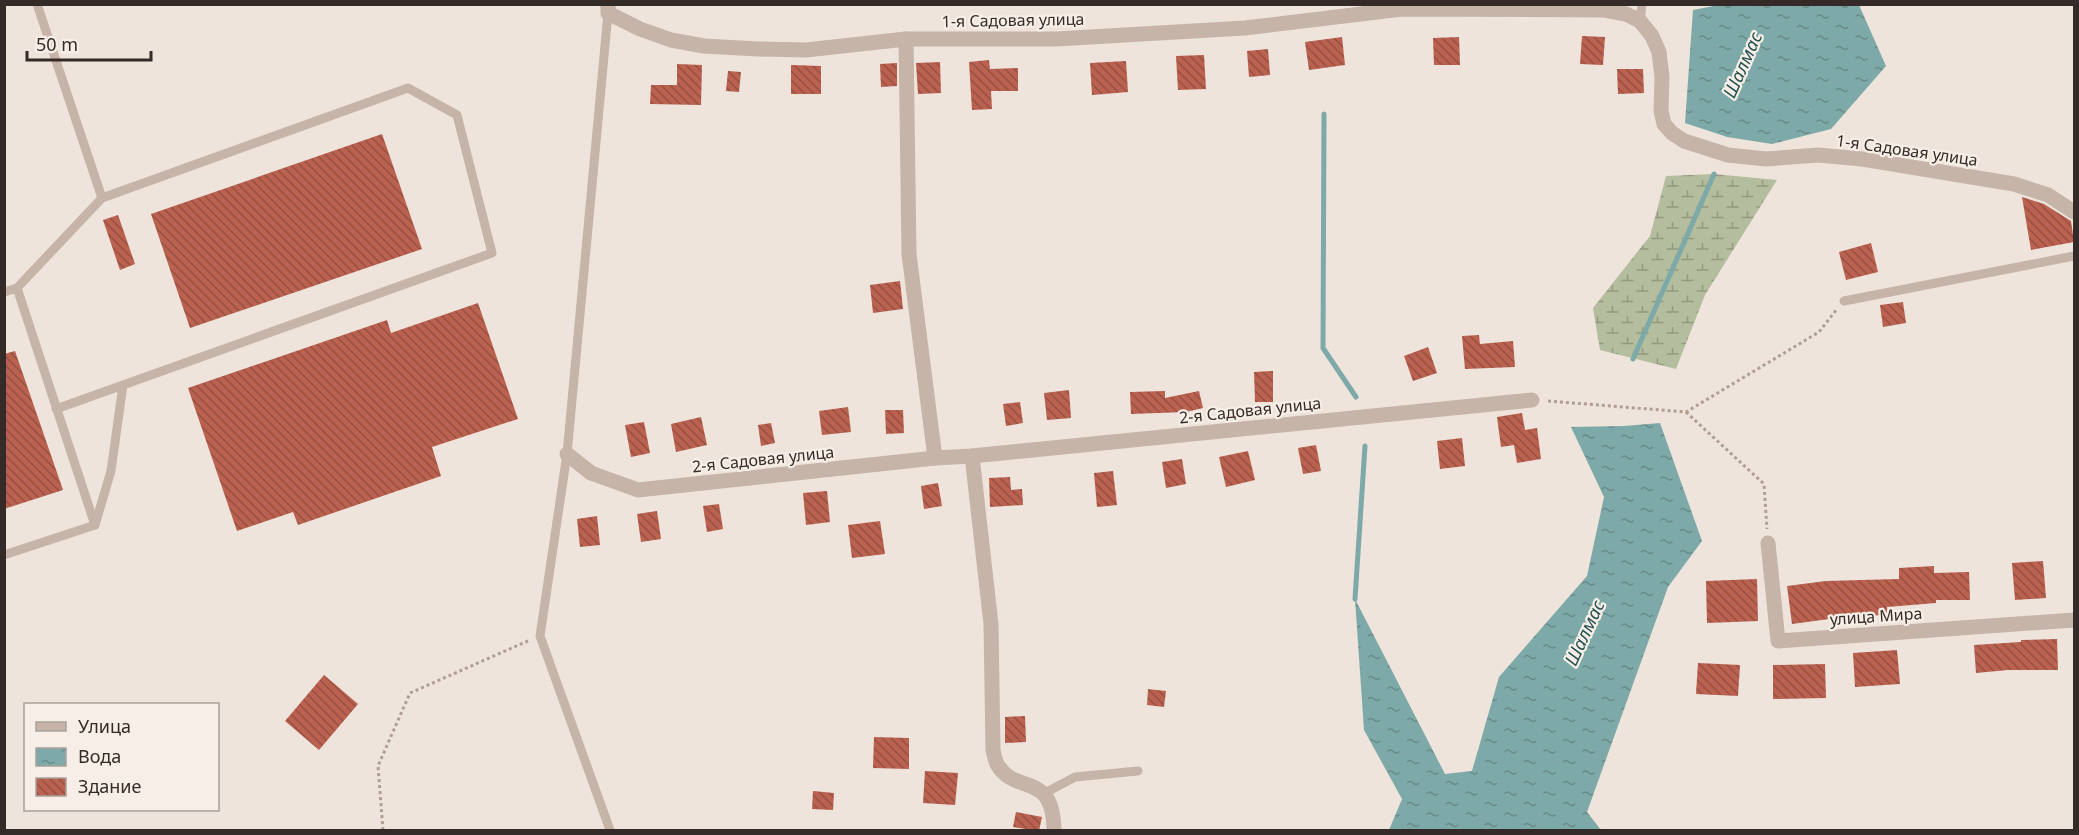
<svg xmlns="http://www.w3.org/2000/svg" width="2079" height="835" viewBox="0 0 2079 835" font-family="'Noto Sans',sans-serif">
	<style>
		.wetland { fill: url(#wetland-marsh) }
		.water { fill: url(#water-ripples) }
		.lines { fill: none; stroke-linecap: round; stroke-linejoin: round }
		.stream { stroke: #7da9a8; stroke-width: 5 }
		.building { fill: url(#building-back-hatch) }
		.path { stroke: #b19e93; stroke-width: 3; stroke-dasharray: 3 3; stroke-linecap: butt }
		.lane { stroke: #c6b4a9; stroke-width: 9 }
		.street { stroke: #c6b4a9; stroke-width: 15 }
		.labels { text-anchor: middle; stroke-width: 4.5; stroke-linejoin: round; paint-order: stroke }
		.street-label { font-size: 16px; fill: #342b28; stroke: #f7efe7 }
		.water-label { font-size: 18px; font-style: italic; fill: #225150; stroke: #f7efe7 }
	</style>
	<defs>
		<pattern id="wetland-marsh" width="20" height="14" patternUnits="userSpaceOnUse" patternTransform="scale(1.5)"><rect width="20" height="14" fill="#b4bd9d"/><path d="M1 5h8M5 5V1M11 12h8M15 12V8" fill="none" stroke="#939a80"/></pattern>
		<pattern id="water-ripples" width="26" height="14" patternUnits="userSpaceOnUse" patternTransform="scale(1.5)"><rect width="26" height="14" fill="#7da9a8"/><path d="M2 4q2-2 4 0t4 0M15 11q2-2 4 0t4 0" fill="none" stroke="#678a89"/></pattern>
		<pattern id="building-back-hatch" width="6" height="6" patternUnits="userSpaceOnUse" patternTransform="scale(1.5)"><rect width="6" height="6" fill="#ba614f"/><path d="M-1 5l2 2M0 0l6 6M5-1l2 2" fill="none" stroke="#985042"/></pattern>
	</defs>
	<rect width="100%" height="100%" fill="#efe4db"/>
	<polygon class="wetland" points="1714,174 1777,180 1705,295 1676,369 1600,350 1593,308 1650,236 1666,176"/>
	<g class="water">
		<polygon points="1724,4 1859,5 1886,66 1831,129 1772,144 1727,137 1685,123 1693,10"/>
		<polygon points="1660,423 1702,541 1668,587 1587,812 1601,830 1389,830 1402,799 1364,730 1355,599 1445,774 1472,771 1499,677 1587,576 1604,497 1571,427 1624,426"/>
	</g>
	<g class="lines">
		<g class="stream">
			<polyline points="1324,114 1323,348 1356,397"/>
			<polyline points="1633,359 1714,174"/>
			<polyline points="1355,599 1365,446"/>
		</g>
	</g>
	<g class="building">
		<polygon points="1582,36 1605,37 1603,65 1580,64"/>
		<polygon points="1342,37 1345,65 1309,70 1305,42"/>
		<polygon points="1459,37 1460,65 1434,65 1433,38"/>
		<polygon points="1268,49 1270,75 1249,77 1247,51"/>
		<polygon points="1204,55 1206,89 1178,90 1176,56"/>
		<polygon points="989,60 990,69 1018,68 1018,91 991,91 992,109 972,110 969,62"/>
		<polygon points="1126,61 1128,92 1092,95 1090,63"/>
		<polygon points="940,62 941,93 918,94 916,63"/>
		<polygon points="897,63 897,86 881,87 880,64"/>
		<polygon points="677,64 702,65 701,105 650,104 651,85 677,85"/>
		<polygon points="791,65 821,66 821,94 791,94"/>
		<polygon points="1617,69 1643,69 1644,93 1618,94"/>
		<polygon points="728,71 741,72 739,92 726,91"/>
		<polygon points="382,134 422,249 190,328 151,214"/>
		<polygon points="2022,197 2044,204 2071,221 2074,242 2031,250"/>
		<polygon points="118,215 135,264 120,270 103,220"/>
		<polygon points="1871,243 1878,272 1846,280 1839,252"/>
		<polygon points="900,281 903,309 873,313 870,285"/>
		<polygon points="1903,302 1906,323 1883,327 1880,305"/>
		<polygon points="478,303 518,419 432,447 441,476 298,525 293,512 237,531 188,388 387,320 391,333"/>
		<polygon points="1479,335 1480,344 1513,341 1515,367 1465,369 1462,336"/>
		<polygon points="1428,347 1437,373 1413,381 1404,356"/>
		<polygon points="15,351 63,490 4,509 4,354"/>
		<polygon points="1273,371 1273,402 1255,402 1254,372"/>
		<polygon points="1069,390 1071,418 1047,420 1044,393"/>
		<polygon points="1165,391 1165,398 1199,391 1203,408 1186,412 1131,414 1130,392"/>
		<polygon points="1020,402 1023,423 1006,426 1003,404"/>
		<polygon points="848,407 851,432 822,435 819,411"/>
		<polygon points="885,410 903,410 904,433 886,434"/>
		<polygon points="1522,413 1525,430 1537,428 1541,459 1517,463 1514,445 1501,447 1497,417"/>
		<polygon points="701,417 707,445 676,452 671,424"/>
		<polygon points="644,422 650,453 631,457 625,425"/>
		<polygon points="771,423 775,443 761,446 758,425"/>
		<polygon points="1462,438 1465,466 1440,469 1437,441"/>
		<polygon points="1316,445 1321,471 1303,474 1298,448"/>
		<polygon points="1248,451 1255,480 1226,487 1219,457"/>
		<polygon points="1182,459 1186,484 1166,488 1162,462"/>
		<polygon points="1113,471 1117,505 1097,507 1094,473"/>
		<polygon points="1010,477 1011,490 1022,489 1023,505 990,507 989,478"/>
		<polygon points="938,483 942,506 924,509 921,486"/>
		<polygon points="827,491 830,522 806,525 803,493"/>
		<polygon points="719,504 723,529 707,532 703,506"/>
		<polygon points="657,511 661,539 641,542 637,514"/>
		<polygon points="597,516 600,545 580,547 577,519"/>
		<polygon points="880,521 885,554 852,558 848,525"/>
		<polygon points="2043,561 2046,598 2015,600 2012,563"/>
		<polygon points="1934,566 1934,573 1969,572 1970,600 1936,600 1936,603 1887,607 1887,615 1828,617 1829,619 1792,624 1787,586 1826,581 1899,579 1899,568"/>
		<polygon points="1757,579 1758,621 1707,623 1706,581"/>
		<polygon points="2057,639 2058,670 2008,670 1976,673 1974,645 2021,642 2021,640"/>
		<polygon points="1897,650 1900,684 1855,687 1853,653"/>
		<polygon points="1698,663 1740,665 1738,696 1696,694"/>
		<polygon points="1825,664 1826,698 1773,699 1773,665"/>
		<polygon points="324,675 358,704 319,750 285,721"/>
		<polygon points="1148,689 1166,691 1164,707 1147,705"/>
		<polygon points="1025,716 1026,742 1005,743 1005,717"/>
		<polygon points="874,737 909,738 909,769 873,768"/>
		<polygon points="925,771 958,773 955,805 923,803"/>
		<polygon points="813,791 834,793 833,810 812,809"/>
		<polygon points="1016,812 1042,817 1039,831 1013,827"/>
	</g>
	<g class="lines">
		<g class="path">
			<polyline points="1548,401 1686,412 1819,332 1837,309"/>
			<polyline points="1686,412 1764,484 1767,529"/>
			<polyline points="383,830 378,766 410,693 530,640"/>
		</g>
		<g class="lane">
			<polyline points="37,4 102,198"/>
			<polyline points="608,13 567,454 540,636 610,830"/>
			<polyline points="1640,21 1642,4"/>
			<polyline points="4,292 17,288 95,525"/>
			<polyline points="1844,301 2074,256"/>
			<polyline points="56,409 123,385"/>
			<polyline points="4,555 95,525 111,471 123,385 492,253 457,115 408,88 102,198 17,288"/>
			<polyline points="1043,794 1075,777 1138,771"/>
		</g>
		<g class="street">
			<polyline points="608,4 608,13 640,29 671,40 704,46 758,49 806,50 906,39 1056,39 1245,28 1402,9 1604,10 1626,14 1640,21 1652,36 1659,52 1662,77 1661,111 1664,124 1672,133 1684,141 1728,155 1766,159 1818,155 1862,159 2014,184 2048,195 2074,212"/>
			<polyline points="906,39 909,254 935,458"/>
			<polyline points="567,454 591,473 638,490 935,458 972,456 1532,400"/>
			<path d="M 972,456 L 991,624 L 993,750 C 994,754 995,760 997,764 C 1015,796 1053,770 1054,830"/>
			<polyline points="1768,543 1778,641 2074,620"/>
		</g>
	</g>
	<g class="labels">
		<g class="street-label">
			<text transform="translate(1013 20) rotate(-1)" y="6">1-я Садовая улица</text>
			<text transform="translate(1907 150) rotate(8)" y="6">1-я Садовая улица</text>
			<text transform="translate(1250 410) rotate(-6)" y="6">2-я Садовая улица</text>
			<text transform="translate(763 459) rotate(-6)" y="6">2-я Садовая улица</text>
			<text transform="translate(1876 616) rotate(-4)" y="6">улица Мира</text>
		</g>
		<g class="water-label">
			<text transform="translate(1743 65) rotate(-66)" y="6">Шалмас</text>
			<text transform="translate(1585 633) rotate(-65)" y="6">Шалмас</text>
		</g>
	</g>
	<rect width="2079" height="835" fill="none" stroke="#342b28" stroke-width="12"/>
	<rect x="24" y="703" width="195" height="108" fill="#f7efe7" stroke="#a9a19b" stroke-width="1.5"/>
	<rect x="36" y="722" width="30" height="9" fill="#c6b4a9" stroke="#a9a19b" stroke-width="1.5"/>
	<text x="78" y="733" font-size="18" fill="#342b28">Улица</text>
	<rect x="36" y="748" width="30" height="18" fill="url(#water-ripples)" stroke="#a9a19b" stroke-width="1.5"/>
	<text x="78" y="763" font-size="18" fill="#342b28">Вода</text>
	<rect x="36" y="778" width="30" height="18" fill="url(#building-back-hatch)" stroke="#a9a19b" stroke-width="1.5"/>
	<text x="78" y="793" font-size="18" fill="#342b28">Здание</text>
	<path d="M27 51v9h124v-9" fill="none" stroke="#342b28" stroke-width="3"/>
	<text x="36" y="51" font-size="18" fill="#342b28" stroke="#f7efe7" stroke-width="4.5" paint-order="stroke">50 m</text>
</svg>
